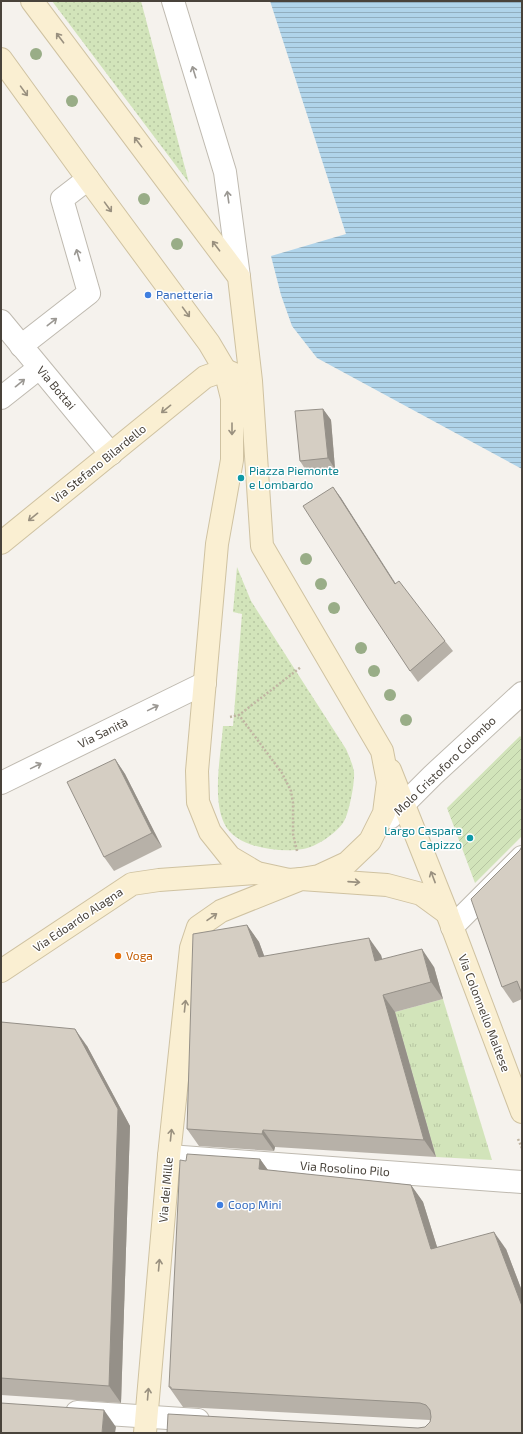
<svg xmlns="http://www.w3.org/2000/svg" width="523" height="1434" viewBox="0 0 523 1434" font-family="'Exo 2',sans-serif">
	<style>
		.grass { fill: url(#grass-tufts) }
		.park { fill: url(#park-dots) }
		.garden { fill: url(#garden-furrows) }
		.water { fill: url(#water-rules) }
		.lines { fill: none; stroke-linecap: round; stroke-linejoin: round }
		.street-casing { stroke: #bfbab0; stroke-width: 24 }
		.secondary-casing { stroke: #cfc2a1; stroke-width: 24 }
		.path { stroke: #c0b5a2; stroke-width: 2.5; stroke-dasharray: 2 2; stroke-linecap: butt }
		.street { stroke: #fff; stroke-width: 22 }
		.secondary { stroke: #faefd2; stroke-width: 22 }
		.tree { fill: #99ad87 }
		.wall { fill: #b7b1a8 }
		.shaded-wall { fill: #959088 }
		.building { fill: #d5cec3; stroke: #959088 }
		.oneway { stroke: #99907f }
		.oneway2 { stroke: #9b9893 }
		.shop-dot { fill: #3f7fe0; stroke: #fff; stroke-width: 1.5 }
		.culture-dot { fill: #0f9aa8; stroke: #fff; stroke-width: 1.5 }
		.food-dot { fill: #e8710a; stroke: #fff; stroke-width: 1.5 }
		.labels { text-anchor: middle; stroke-width: 3; stroke-linejoin: round; paint-order: stroke }
		.shop-label { font-size: 12px; fill: #366cbe; stroke: #fff; text-anchor: start }
		.street-label { font-size: 12px; fill: #49433b; stroke: #fff }
		.culture-label { font-size: 12px; fill: #0d838f; stroke: #fff; text-anchor: start }
		.food-label { font-size: 12px; fill: #c56008; stroke: #fff; text-anchor: start }
	</style>
	<defs>
		<pattern id="grass-tufts" width="24" height="20" patternUnits="userSpaceOnUse"><rect width="24" height="20" fill="#d2e4ba"/><path d="M3 7l-1-3M5 7V3M7 7l1-3M15 17l-1-3M17 17v-4M19 17l1-3" fill="none" stroke="#b6c5a1"/></pattern>
		<pattern id="park-dots" width="8" height="8" patternUnits="userSpaceOnUse"><rect width="8" height="8" fill="#d2e4ba"/><path d="M2 2h.1M6 6h.1" fill="none" stroke="#b6c5a1" stroke-width="1.8" stroke-linecap="round"/></pattern>
		<pattern id="garden-furrows" width="10" height="10" patternUnits="userSpaceOnUse"><rect width="10" height="10" fill="#d2e4ba"/><path d="M-1 1l2-2M0 10L10 0M9 11l2-2" fill="none" stroke="#b6c5a1"/></pattern>
		<pattern id="water-rules" width="6" height="5" patternUnits="userSpaceOnUse"><rect width="6" height="5" fill="#b0d4ea"/><path d="M0 2.5h6" fill="none" stroke="#91aebf"/></pattern>
	</defs>
	<rect width="100%" height="100%" fill="#f5f2ed"/>
	<polygon class="grass" points="443,999 492,1160 436,1157 395,1012"/>
	<g class="park">
		<polygon points="52,1 141,1 189,183"/>
		<path d="M 237,567 L 251,601 L 346,749 C 349,756 353,765 354,772 C 355,782 349,815 343,823 C 335,834 316,847 303,849 C 279,853 235,848 224,823 C 212,797 221,754 223,726 L 233,726 L 242,614 L 233,612 Z"/>
	</g>
	<polygon class="garden" points="520,736 522,738 522,836 475,883 447,808"/>
	<polygon class="water" points="270,1 522,1 522,469 317,358 292,326 281,295 271,256 346,234"/>
	<g class="lines">
		<defs>
			<g id="street">
				<polyline points="173,1 225,172 239,277"/>
				<polyline points="1,321 111,454"/>
				<polyline points="21,346 89,293 62,199 88,179"/>
				<polyline points="1,398 39,368"/>
				<polyline points="1,783 205,683"/>
				<polyline points="391,817 433,775 522,693"/>
				<polyline points="452,927 522,857"/>
				<polyline points="169,1156 522,1182"/>
				<polyline points="77,1412 198,1420"/>
			</g>
			<g id="secondary">
				<polyline points="1,59 88,179 209,343 225,370 232,398 232,460 217,544 197,771 198,802 210,832 230,857 257,873 289,880 301,879 319,876 347,863 370,841 384,813 388,782 382,751 262,546 251,381 239,277 32,1"/>
				<polyline points="1,543 205,377 225,370 239,376"/>
				<polyline points="390,770 447,913 522,1112"/>
				<polyline points="1,971 132,884 159,880 257,873"/>
				<polyline points="145,1433 169,1156 191,948 198,927 221,911 301,879 387,885 421,894 447,913"/>
			</g>
		</defs>
		<use href="#street" class="street-casing"/>
		<use href="#secondary" class="secondary-casing"/>
		<g class="path">
			<polyline points="230,717 239,715"/>
			<polyline points="297,851 293,834 293,803 291,791 282,773 239,715 301,667"/>
			<polyline points="518,1139 522,1148"/>
		</g>
		<use href="#street" class="street"/>
		<use href="#secondary" class="secondary"/>
	</g>
	<g class="tree">
		<circle cx="36" cy="54" r="6"/>
		<circle cx="72" cy="101" r="6"/>
		<circle cx="144" cy="199" r="6"/>
		<circle cx="177" cy="244" r="6"/>
		<circle cx="306" cy="559" r="6"/>
		<circle cx="321" cy="584" r="6"/>
		<circle cx="334" cy="608" r="6"/>
		<circle cx="361" cy="648" r="6"/>
		<circle cx="374" cy="671" r="6"/>
		<circle cx="390" cy="695" r="6"/>
		<circle cx="406" cy="720" r="6"/>
	</g>
	<g class="wall">
		<polygon points="323,409 331,420 335,469 307,472 300,461"/>
		<polygon points="333,487 341,498 395,584 445,641 453,651 418,682 410,671"/>
		<polygon points="115,759 125,774 162,847 114,871 104,857"/>
		<polygon points="522,846 522,999 513,1003 502,987 520,850"/>
		<polygon points="247,925 259,942 264,956 381,955 382,959 434,967 443,999 395,1012 436,1157 275,1147 274,1151 199,1146 187,1129"/>
		<polygon points="1,1022 87,1046 130,1126 121,1403 1,1395"/>
		<polygon points="260,1159 268,1170 411,1185 423,1202 437,1247 506,1249 522,1291 522,1433 418,1428 425,1427 430,1422 430,1420 183,1407 169,1387"/>
	</g>
	<g class="shaded-wall">
		<polygon points="323,409 331,420 335,469 328,458"/>
		<polygon points="333,487 341,498 403,595 395,584"/>
		<polygon points="115,759 125,774 162,847 152,833"/>
		<polygon points="247,925 259,942 271,974 259,957"/>
		<polygon points="369,938 381,955 387,978 375,961"/>
		<polygon points="422,949 434,967 443,999 431,982"/>
		<polygon points="383,995 395,1012 436,1157 424,1140"/>
		<polygon points="75,1029 87,1046 130,1126 121,1403 109,1386"/>
		<polygon points="263,1130 275,1147 274,1151 262,1134"/>
		<polygon points="260,1159 272,1176 259,1169"/>
		<polygon points="411,1185 423,1202 443,1266 431,1249"/>
		<polygon points="494,1232 506,1249 522,1291 522,1306"/>
		<polygon points="104,1410 116,1427 115,1433 102,1433"/>
	</g>
	<g class="building">
		<polygon points="323,409 328,458 300,461 295,411"/>
		<polygon points="333,487 395,584 399,581 445,641 410,671 367,606 303,506"/>
		<polygon points="115,759 152,833 104,857 67,782"/>
		<polygon points="522,846 522,994 517,981 502,987 471,899 520,850"/>
		<polygon points="247,925 259,957 369,938 375,961 422,949 431,982 383,995 424,1140 263,1130 262,1134 187,1129 193,934"/>
		<polygon points="1,1022 75,1029 118,1109 109,1386 1,1378"/>
		<polygon points="187,1154 260,1159 259,1169 411,1185 431,1249 494,1232 522,1306 522,1433 167,1433 168,1414 418,1428 425,1427 430,1422 431,1417 430,1410 426,1405 420,1403 171,1389 171,1387 169,1387 180,1160 186,1161"/>
		<polygon points="1,1403 104,1410 102,1433 1,1433"/>
	</g>
	<defs><path id="oneway-shaft" d="M-6 0H5M1.5-3L5.5 0L1.5 3" fill="none" stroke-width="1.6" stroke-linecap="round" stroke-linejoin="round"/></defs>
	<g class="oneway">
		<use href="#oneway-shaft" transform="translate(60 38) rotate(-127)"/>
		<use href="#oneway-shaft" transform="translate(24 91) rotate(54)"/>
		<use href="#oneway-shaft" transform="translate(138 142) rotate(-127)"/>
		<use href="#oneway-shaft" transform="translate(108 207) rotate(54)"/>
		<use href="#oneway-shaft" transform="translate(216 246) rotate(-127)"/>
		<use href="#oneway-shaft" transform="translate(186 312) rotate(54)"/>
		<use href="#oneway-shaft" transform="translate(166 409) rotate(141)"/>
		<use href="#oneway-shaft" transform="translate(232 429) rotate(90)"/>
		<use href="#oneway-shaft" transform="translate(33 517) rotate(141)"/>
		<use href="#oneway-shaft" transform="translate(433 877) rotate(-111)"/>
		<use href="#oneway-shaft" transform="translate(354 882) rotate(4)"/>
		<use href="#oneway-shaft" transform="translate(212 917) rotate(-35)"/>
		<use href="#oneway-shaft" transform="translate(185 1006) rotate(-84)"/>
		<use href="#oneway-shaft" transform="translate(171 1135) rotate(-84)"/>
		<use href="#oneway-shaft" transform="translate(159 1265) rotate(-85)"/>
		<use href="#oneway-shaft" transform="translate(148 1394) rotate(-85)"/>
	</g>
	<g class="oneway2">
		<use href="#oneway-shaft" transform="translate(194 72) rotate(-107)"/>
		<use href="#oneway-shaft" transform="translate(228 197) rotate(-98)"/>
		<use href="#oneway-shaft" transform="translate(78 255) rotate(-106)"/>
		<use href="#oneway-shaft" transform="translate(52 322) rotate(-38)"/>
		<use href="#oneway-shaft" transform="translate(20 383) rotate(-39)"/>
		<use href="#oneway-shaft" transform="translate(153 708) rotate(-26)"/>
		<use href="#oneway-shaft" transform="translate(36 766) rotate(-26)"/>
	</g>
	<g class="shop-dot">
		<circle cx="148" cy="295" r="4"/>
		<circle cx="220" cy="1205" r="4"/>
	</g>
	<g class="culture-dot">
		<circle cx="241" cy="478" r="4"/>
		<circle cx="470" cy="838" r="4"/>
	</g>
	<circle class="food-dot" cx="118" cy="956" r="4"/>
	<g class="labels">
		<g class="shop-label">
			<text x="156" y="299">Panetteria</text>
			<text x="228" y="1209">Coop Mini</text>
		</g>
		<g class="street-label">
			<text transform="translate(56 388) rotate(50)" y="4">Via Bottai</text>
			<text transform="translate(99 464) rotate(-39)" y="4">Via Stefano Bilardello</text>
			<text transform="translate(103 733) rotate(-26)" y="4">Via Sanità</text>
			<text transform="translate(445 766) rotate(-44)" y="4">Molo Cristoforo Colombo</text>
			<text transform="translate(78 920) rotate(-34)" y="4">Via Edoardo Alagna</text>
			<text transform="translate(484 1013) rotate(69)" y="4">Via Colonnello Maltese</text>
			<text transform="translate(345 1169) rotate(4)" y="4">Via Rosolino Pilo</text>
			<text transform="translate(166 1190) rotate(-85)" y="4">Via dei Mille</text>
		</g>
		<g class="culture-label">
			<text x="249" y="475">Piazza Piemonte<tspan x="249" dy="14">e Lombardo</tspan></text>
			<text x="462" y="835" text-anchor="end">Largo Caspare<tspan x="462" dy="14">Capizzo</tspan></text>
		</g>
		<g class="food-label">
			<text x="126" y="960">Voga</text>
		</g>
	</g>
	<rect width="523" height="1434" fill="none" stroke="#49433b" stroke-width="4"/>
</svg>
